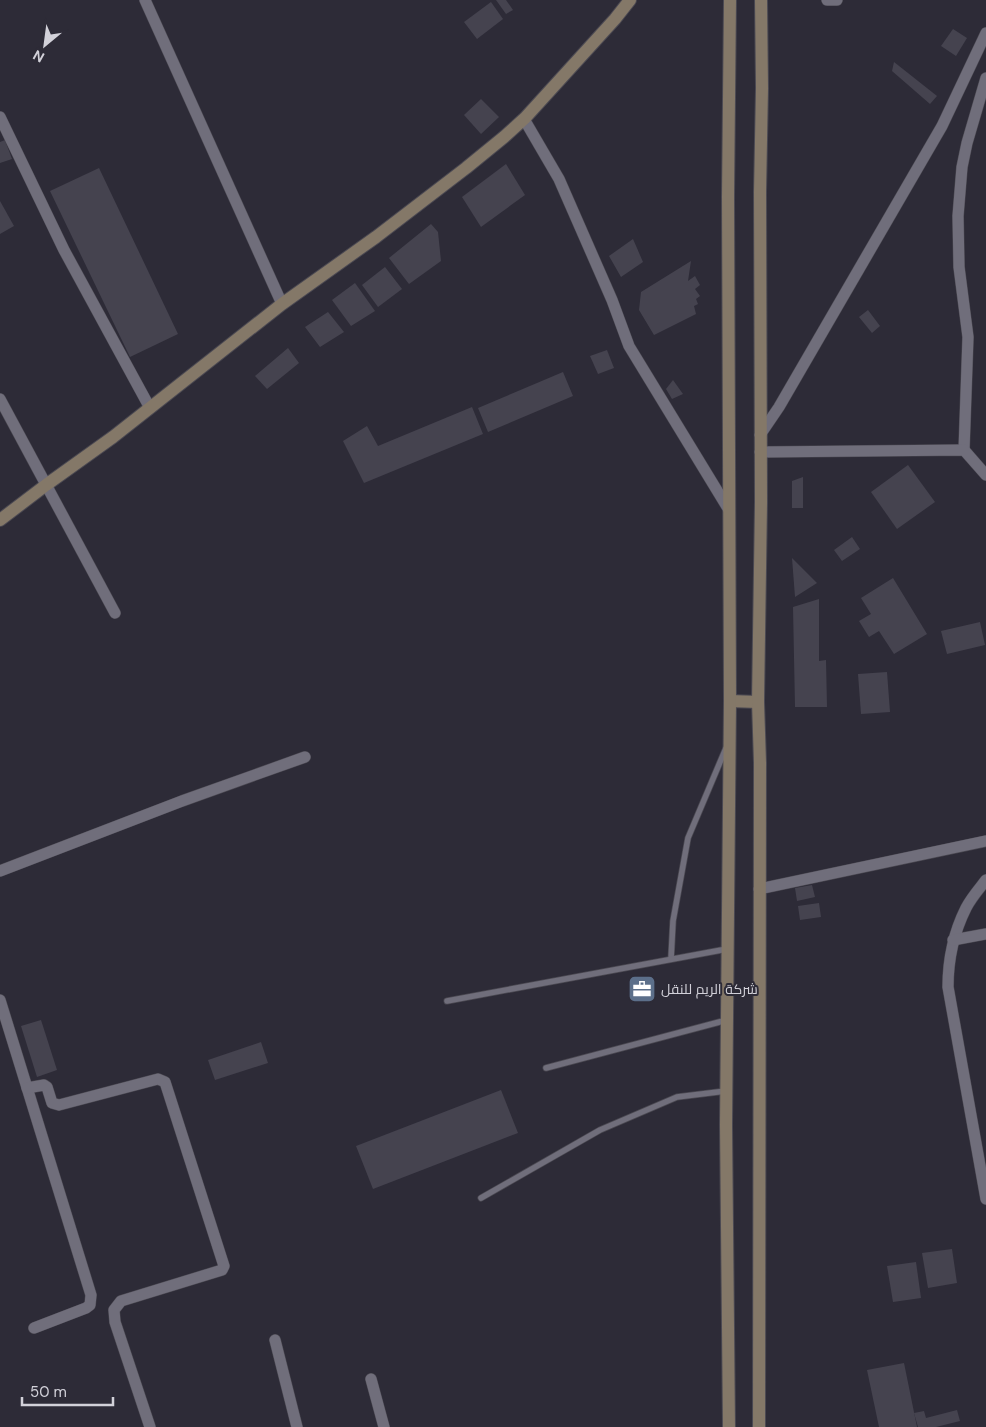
<svg xmlns="http://www.w3.org/2000/svg" width="986" height="1427" viewBox="0 0 986 1427" font-family="'DM Sans',Cairo,sans-serif">
	<style>
		.building { fill: #45434f }
		.lines { fill: none; stroke-linecap: round; stroke-linejoin: round }
		.lane-casing { stroke: #4b4952; stroke-width: 7 }
		.street-casing { stroke: #4b4952; stroke-width: 12 }
		.secondary-casing { stroke: #4b4952; stroke-width: 14 }
		.lane { stroke: #706e7b; stroke-width: 5.5 }
		.street { stroke: #706e7b; stroke-width: 11 }
		.secondary { stroke: #847868; stroke-width: 12 }
		.labels { text-anchor: middle; stroke-width: 4; stroke-linejoin: round; paint-order: stroke }
		.poi-label { font-size: 14px; fill: #d2d1d9; stroke: #2d2b37; text-anchor: start }
	</style>
	<rect width="100%" height="100%" fill="#2d2b37"/>
	<g class="building">
		<polygon points="496,0 506,0 513,10 506,14"/>
		<polygon points="491,2 503,19 477,39 464,22"/>
		<polygon points="953,29 967,38 956,56 941,46"/>
		<polygon points="894,62 937,96 930,104 892,71"/>
		<polygon points="481,99 499,117 481,134 464,115"/>
		<polygon points="5,140 12,159 0,163 0,142"/>
		<polygon points="506,164 525,195 481,227 462,197"/>
		<polygon points="99,168 178,334 130,357 50,191"/>
		<polygon points="0,201 14,226 0,234"/>
		<polygon points="431,224 438,232 441,261 409,284 389,258"/>
		<polygon points="633,239 643,262 621,277 609,256"/>
		<polygon points="691,261 688,281 695,276 700,285 695,289 700,296 696,299 698,304 694,306 696,314 654,335 639,310 641,292"/>
		<polygon points="385,267 402,289 378,307 362,285"/>
		<polygon points="355,283 375,311 351,326 332,300"/>
		<polygon points="868,310 880,326 872,333 859,317"/>
		<polygon points="328,312 344,332 320,347 305,327"/>
		<polygon points="288,348 299,363 267,389 255,376"/>
		<polygon points="607,350 614,368 598,374 590,356"/>
		<polygon points="563,372 573,396 488,432 478,408"/>
		<polygon points="673,380 683,394 672,399 666,389"/>
		<polygon points="472,407 483,434 364,483 343,441 367,426 378,446"/>
		<polygon points="908,465 935,502 897,529 871,492"/>
		<polygon points="803,477 803,508 792,508 792,481"/>
		<polygon points="852,537 860,549 842,561 834,550"/>
		<polygon points="792,558 817,583 795,597"/>
		<polygon points="893,578 927,634 894,654 879,631 869,637 859,621 871,614 861,598"/>
		<polygon points="819,599 819,661 826,660 827,707 795,707 793,607"/>
		<polygon points="980,622 985,645 947,654 941,631"/>
		<polygon points="887,672 890,712 861,714 858,674"/>
		<polygon points="812,885 815,897 797,901 795,888"/>
		<polygon points="819,903 821,917 800,920 798,906"/>
		<polygon points="41,1020 57,1070 37,1077 21,1026"/>
		<polygon points="261,1042 268,1063 215,1080 208,1060"/>
		<polygon points="501,1090 518,1133 373,1189 356,1146"/>
		<polygon points="952,1249 957,1283 928,1288 922,1253"/>
		<polygon points="916,1262 921,1298 893,1302 887,1266"/>
		<polygon points="904,1363 917,1427 879,1427 867,1370"/>
		<polygon points="957,1410 960,1421 936,1427 918,1427 914,1413 924,1411 926,1418"/>
	</g>
	<g class="lines">
		<defs>
			<g id="lane">
				<polyline points="671,959 673,921 688,838 726,748"/>
				<polyline points="447,1001 727,949"/>
				<polyline points="546,1068 727,1020"/>
				<polyline points="481,1198 600,1130 677,1097 726,1091"/>
			</g>
			<g id="street">
				<polyline points="145,0 282,304"/>
				<polyline points="827,0 837,0"/>
				<polyline points="0,117 64,250 150,408"/>
				<polyline points="524,119 559,179 612,300 629,346 729,510"/>
				<polyline points="0,399 115,613"/>
				<polyline points="760,435 779,407 942,126 986,33"/>
				<polyline points="964,450 968,337 959,267 958,216 962,167 967,143 986,78"/>
				<polyline points="760,452 964,450 986,475"/>
				<polyline points="0,871 182,801 305,757"/>
				<path d="M 986,880 C 979,889 971,898 966,908 C 953,934 948,959 948,987 L 986,1199"/>
				<polyline points="759,889 986,841"/>
				<polyline points="953,940 986,934"/>
				<polyline points="0,1000 91,1295 90,1305 86,1308 34,1328"/>
				<polyline points="27,1088 44,1085 47,1087 52,1103 59,1105 158,1079 165,1082 224,1266 222,1270 121,1301 114,1310 115,1322 150,1427"/>
				<polyline points="275,1340 297,1427"/>
				<polyline points="371,1379 384,1427"/>
			</g>
			<g id="secondary">
				<polyline points="0,520 46,485 113,437 282,304 376,237 466,168 504,137 525,118 615,19 630,0"/>
				<polyline points="730,701 758,702"/>
				<polyline points="729,1427 726,1125 730,701 728,197 730,0"/>
				<polyline points="759,1427 760,763 758,702 761,502 760,192 762,88 761,0"/>
			</g>
		</defs>
		<use href="#lane" class="lane-casing"/>
		<use href="#street" class="street-casing"/>
		<use href="#secondary" class="secondary-casing"/>
		<use href="#lane" class="lane"/>
		<use href="#street" class="street"/>
		<use href="#secondary" class="secondary"/>
	</g>
	<defs>
		<symbol id="office-square" viewBox="-11 -11 22 22"><rect x="-9" y="-9" width="18" height="18" rx="4" fill="#5c6f8a" stroke="#2d2b37"/><path d="M-6-3h4V-5.5h4V-3h4V5H-6ZM-1-4.5V-3h2v-1.5ZM-6 0V1H6V0Z" fill="#fff"/></symbol>
	</defs>
	<g fill-rule="evenodd">
		<use href="#office-square" x="626" y="973" width="32" height="32"/>
	</g>
	<g class="labels">
		<g class="poi-label">
			<text x="661" y="994">شركة الريم للنقل</text>
		</g>
	</g>
	<g transform="translate(45 45) rotate(209)" stroke="#2d2b37" stroke-width="4" paint-order="stroke">
	<path d="M0-4L9 19L0 12L-9 19Z" fill="#d2d1d9"/>
	<text y="-8" font-size="14" font-weight="bold" text-anchor="middle" fill="#d2d1d9">N</text>
	</g>
	<path d="M22 1397v8h91v-8" fill="none" stroke="#d2d1d9" stroke-width="2.5"/>
	<text x="30" y="1397" font-size="15" fill="#d2d1d9" stroke="#2d2b37" stroke-width="4" paint-order="stroke">50 m</text>
</svg>
